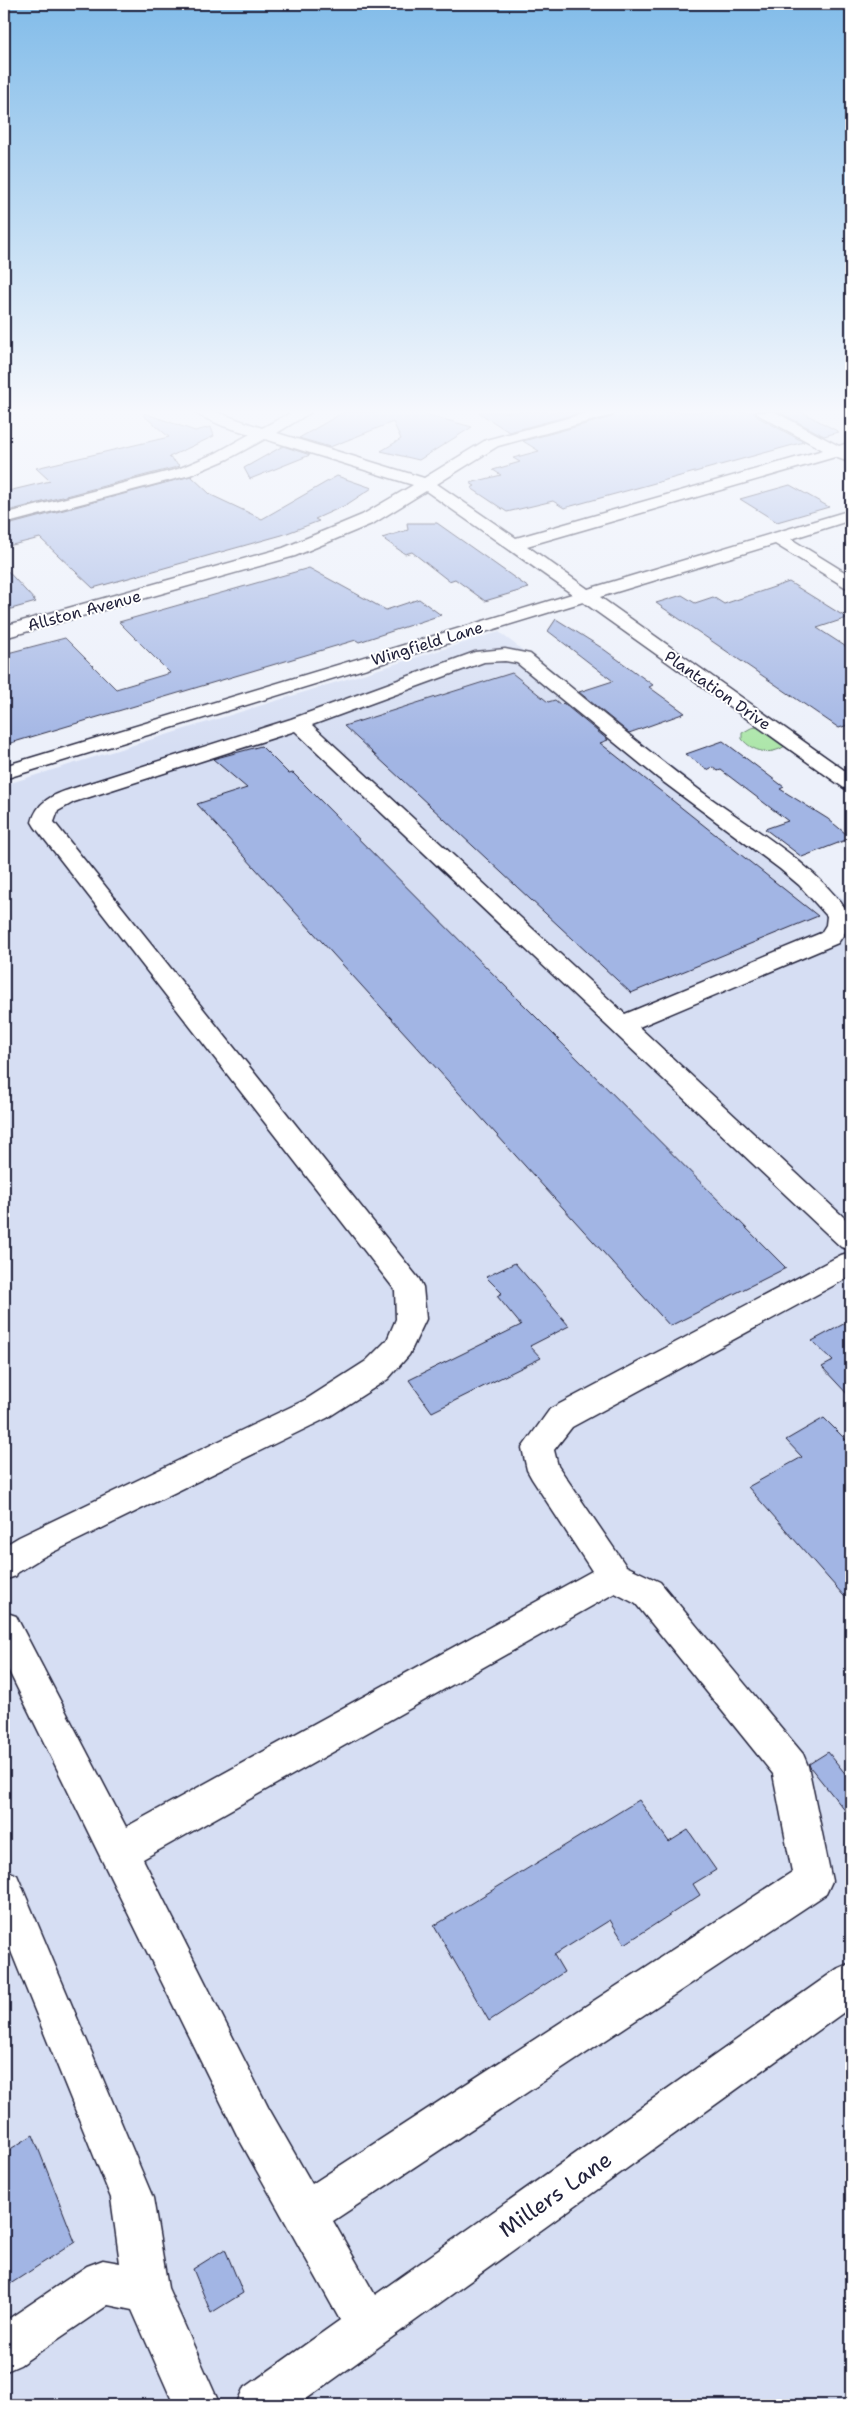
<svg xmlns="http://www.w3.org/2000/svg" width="855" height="2409" viewBox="0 0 855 2409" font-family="'Shantell Sans',sans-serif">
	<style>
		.built { fill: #d6def3 }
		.green { fill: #ade6aa; stroke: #688472 }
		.building { fill: #a2b5e4; stroke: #22223b }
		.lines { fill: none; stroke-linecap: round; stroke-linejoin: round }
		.minor-casing { stroke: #22223b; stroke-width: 3 }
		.minor { fill: #fff; fill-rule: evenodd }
		.labels { text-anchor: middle; stroke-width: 4; stroke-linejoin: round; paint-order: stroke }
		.far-street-label { font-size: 16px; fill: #22223b; stroke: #fff }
		.near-street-label { font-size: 22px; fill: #22223b; stroke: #fff }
	</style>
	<rect width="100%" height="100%" fill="#ecf0fa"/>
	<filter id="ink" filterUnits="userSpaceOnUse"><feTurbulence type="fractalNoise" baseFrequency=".02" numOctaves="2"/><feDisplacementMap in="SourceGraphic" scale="10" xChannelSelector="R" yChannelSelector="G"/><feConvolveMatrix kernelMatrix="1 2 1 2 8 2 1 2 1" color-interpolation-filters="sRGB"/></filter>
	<g filter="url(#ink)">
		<polygon class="built" points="499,632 851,905 851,2405 4,2405 4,785"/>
		<path class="green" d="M 757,727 L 785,746 C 770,756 753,752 742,739 L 742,733 L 751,728 Z"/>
		<g class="building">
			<polygon points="344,412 417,412 472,427 419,460 381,451 401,439 393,422 330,447 299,438"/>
			<polygon points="478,412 583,412 509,432"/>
			<polygon points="617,412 754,412 758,417 804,442 564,508 553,501 507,512 471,488 475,486 470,483 501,475 493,470 520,462 513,458 539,451 523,441 612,417"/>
			<polygon points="779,412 802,412 839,432 824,436"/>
			<polygon points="144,413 195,431 211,427 214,436 169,457 180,466 177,467 4,512 4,492 50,481 36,468 169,437 143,415"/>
			<polygon points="283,446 310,455 250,479 244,468"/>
			<polygon points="191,476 211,495 262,519 337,476 372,488 346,505 315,519 319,521 282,535 93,588 40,538 4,547 4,526"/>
			<polygon points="790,485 829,507 777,522 740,499"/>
			<polygon points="407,523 437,523 529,588 485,601 455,579 449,581 412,552 405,554 382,538 408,530"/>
			<polygon points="4,567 36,602 4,611"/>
			<polygon points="309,568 386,610 419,599 441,615 359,642 356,640 4,745 4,654 65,638 116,689 170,673 119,622"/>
			<polygon points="789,582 847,618 817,628 851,650 851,724 839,728 656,603 682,595 695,603 713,597 724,604"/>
			<polygon points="556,619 602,648 653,685 649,687 685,713 629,733 579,692 613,681 548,631"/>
			<polygon points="512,673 548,702 555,700 561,705 563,703 608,740 600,743 818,916 631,993 344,726"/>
			<polygon points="723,741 784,787 780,789 828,819 851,838 802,857 765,829 788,821 721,770 718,771 713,767 707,770 686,754"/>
			<polygon points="261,746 289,774 293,773 786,1268 670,1326 197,804 247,788 213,759"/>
			<polygon points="515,1263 569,1326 530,1346 541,1358 432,1412 409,1380 521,1325 497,1296 502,1293 486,1277"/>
			<polygon points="851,1320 851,1398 822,1367 833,1361 812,1341"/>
			<polygon points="824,1418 851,1445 851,1604 748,1487 802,1457 786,1440"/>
			<polygon points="828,1752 851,1781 851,1818 810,1767 809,1764"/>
			<polygon points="639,1800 669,1842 688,1830 716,1870 693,1884 700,1895 625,1944 610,1920 554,1955 564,1972 489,2021 434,1926"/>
			<polygon points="33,2135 75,2242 4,2288 4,2153"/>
			<polygon points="225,2249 243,2293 211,2313 193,2269"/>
		</g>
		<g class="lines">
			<defs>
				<g id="minor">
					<polygon points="195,412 216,412 262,428 292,412 311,412 277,433 424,478 486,440 590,412 615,412 612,415 498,446 437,484 516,538 823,450 759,415 756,412 775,412 839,446 851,442 851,459 846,461 835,457 527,546 588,589 851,510 851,520 791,539 851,576 851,588 845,587 775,544 600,597 851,775 851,790 844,788 583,602 4,779 4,766 572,594 426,491 374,523 295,556 4,638 4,626 283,548 362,515 413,485 265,439 228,459 190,475 4,524 4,514 178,469 216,453 250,434 223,426 198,415"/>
					<path d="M 505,649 L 530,654 C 587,700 643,748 702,792 C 752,829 814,862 850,915 L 850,925 L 838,943 L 639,1027 L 851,1224 L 851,1250 L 841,1247 L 295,731 L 74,802 L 58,811 L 54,822 L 419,1279 L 423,1287 L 426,1319 L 409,1355 L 388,1379 L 327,1418 L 43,1557 L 17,1573 L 16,1576 L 4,1580 L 4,1546 L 19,1537 L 305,1400 L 366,1361 L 387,1340 L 396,1319 L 395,1290 L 35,827 L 32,822 C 37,802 52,795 71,789 L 291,719 L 475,652 ZM 505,661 L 517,663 L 658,778 L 780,869 L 799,885 L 827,916 L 826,925 L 821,933 L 625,1014 L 312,725 L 484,662 Z"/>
					<path d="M 851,1252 L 851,1276 L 572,1427 L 554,1450 L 558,1466 L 626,1566 L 660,1582 L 803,1754 L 808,1766 L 832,1881 L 826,1894 L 333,2221 L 375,2295 L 837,1969 L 851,1963 L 851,2007 L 298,2405 L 236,2405 L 243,2389 L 340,2320 L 238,2137 L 4,1661 L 4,1612 L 16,1616 L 126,1827 L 592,1571 L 532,1479 L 527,1470 L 522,1448 L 550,1409 L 841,1255 ZM 615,1593 L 636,1604 L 773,1774 L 792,1872 L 312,2184 L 268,2107 L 143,1859 Z"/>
					<polygon points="4,1869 17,1875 153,2198 168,2288 220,2405 174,2405 132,2310 108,2305 20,2365 4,2372 4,2322 87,2266 103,2260 120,2263 111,2198 4,1934"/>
				</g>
			</defs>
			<use href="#minor" class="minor-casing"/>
			<use href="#minor" class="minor"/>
		</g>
	</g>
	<linearGradient id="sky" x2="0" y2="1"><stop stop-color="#82bce9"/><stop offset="0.55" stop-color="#f6f8fd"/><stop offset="1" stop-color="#f6f8fd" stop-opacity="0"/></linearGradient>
	<rect width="855" height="749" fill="url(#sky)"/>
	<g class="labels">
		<g class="far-street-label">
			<text transform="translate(84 610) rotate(-15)" y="6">Allston Avenue</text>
			<text transform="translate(427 643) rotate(-17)" y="6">Wingfield Lane</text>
			<text transform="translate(718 690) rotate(35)" y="6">Plantation Drive</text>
		</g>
		<g class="near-street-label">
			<text transform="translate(555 2194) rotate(-35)" y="8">Millers Lane</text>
		</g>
	</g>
	<rect width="855" height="2409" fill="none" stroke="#fff" stroke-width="20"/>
	<rect x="10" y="10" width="835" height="2389" fill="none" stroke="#22223b" stroke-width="2" filter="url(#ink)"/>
</svg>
